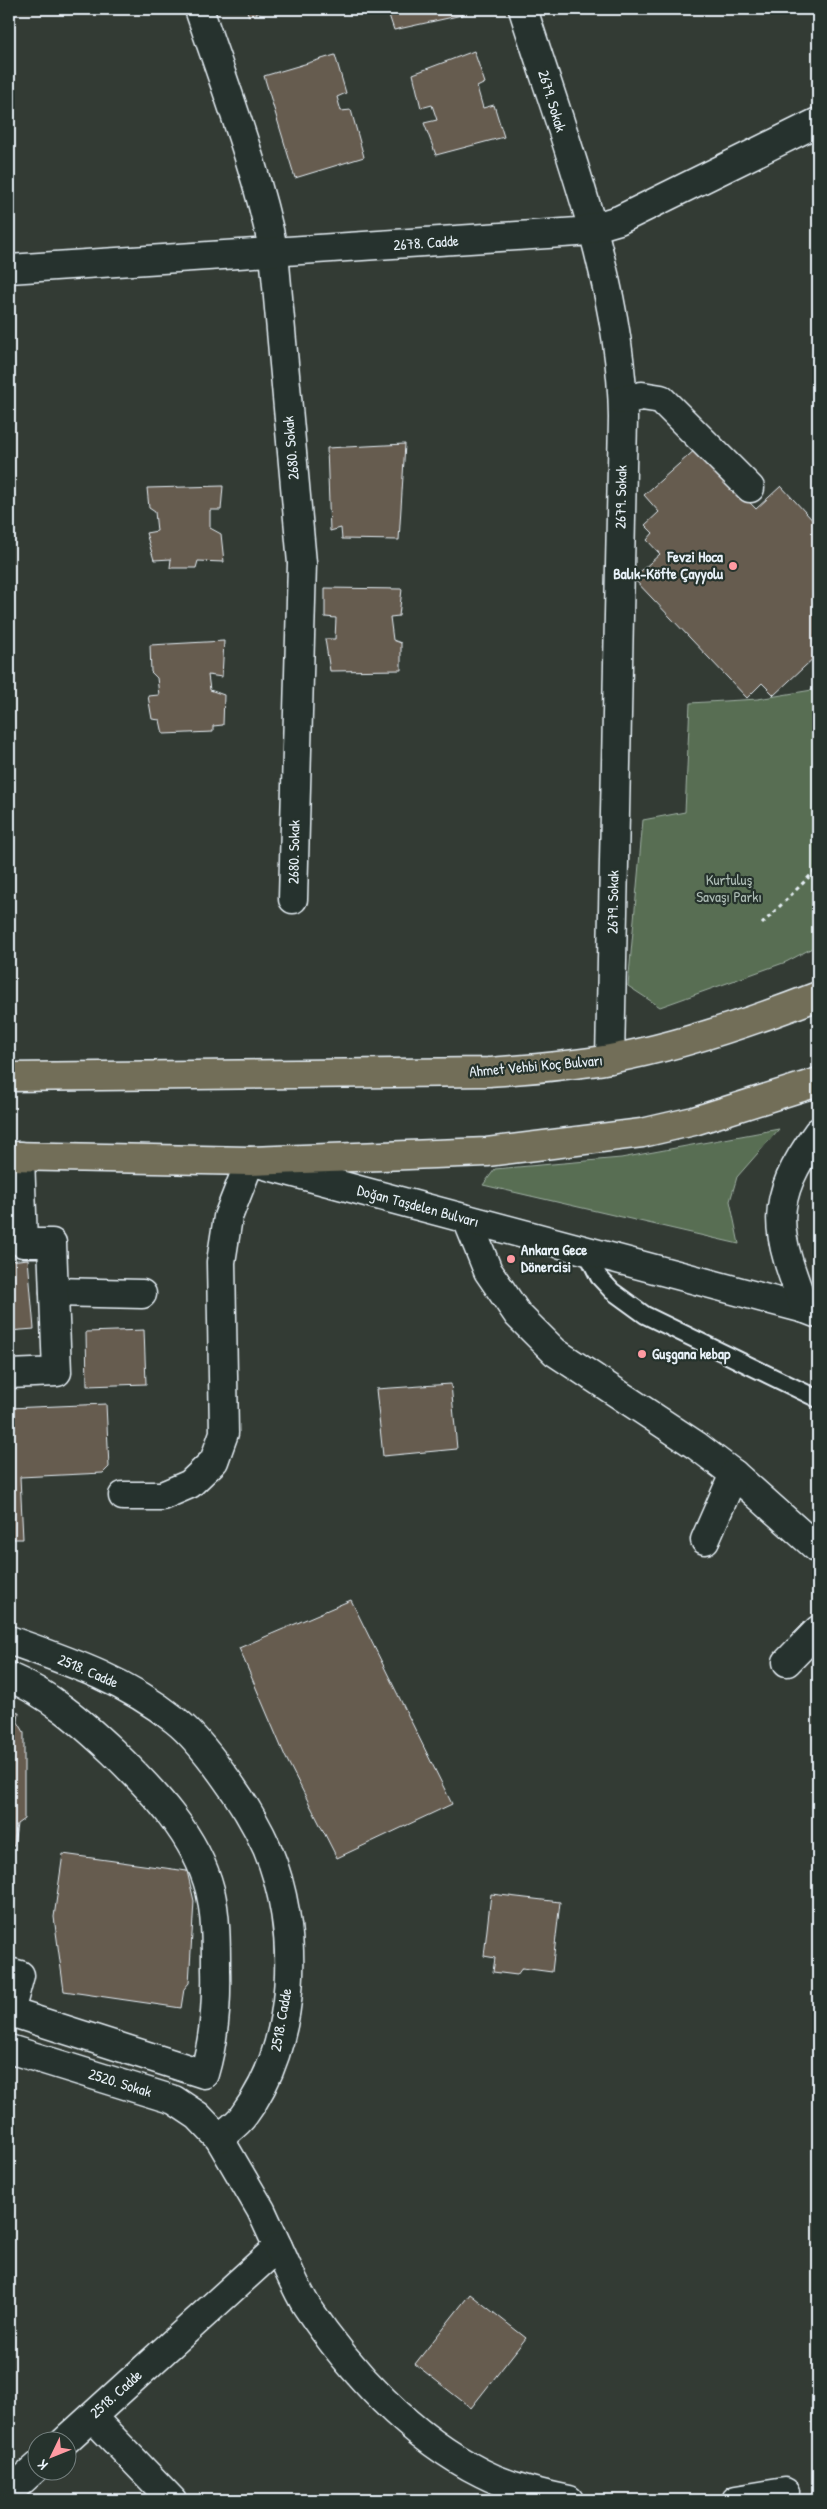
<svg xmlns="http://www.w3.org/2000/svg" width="827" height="2509" viewBox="0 0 827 2509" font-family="'Patrick Hand',sans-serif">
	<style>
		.green { fill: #586e52; stroke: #a0b0a5 }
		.building { fill: #665c50; stroke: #e8f1f8 }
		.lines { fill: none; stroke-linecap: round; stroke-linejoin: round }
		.lane-casing { stroke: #e8f1f8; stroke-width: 20 }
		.street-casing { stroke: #e8f1f8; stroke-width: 31 }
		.secondary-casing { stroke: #e8f1f8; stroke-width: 31 }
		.primary-casing { stroke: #e8f1f8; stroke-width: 31 }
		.path { stroke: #e8f1f8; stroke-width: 3; stroke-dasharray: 4 4; stroke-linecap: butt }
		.lane { stroke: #26332d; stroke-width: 16 }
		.street { stroke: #26332d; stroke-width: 28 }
		.secondary { stroke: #26332d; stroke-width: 28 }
		.primary { stroke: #726e59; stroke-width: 28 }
		.poi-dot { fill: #ff9aa2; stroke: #26332d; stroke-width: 2 }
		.labels { text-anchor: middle; stroke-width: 4.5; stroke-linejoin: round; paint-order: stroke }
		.street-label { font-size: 15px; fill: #e8f1f8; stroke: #26332d }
		.poi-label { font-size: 15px; font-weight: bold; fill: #e8f1f8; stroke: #26332d; text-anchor: start }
		.park-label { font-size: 15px; fill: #aebdb6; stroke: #26332d }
	</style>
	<rect width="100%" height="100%" fill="#333b34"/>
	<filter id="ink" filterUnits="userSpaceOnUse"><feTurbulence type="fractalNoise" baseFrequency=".02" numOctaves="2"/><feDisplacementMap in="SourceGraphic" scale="10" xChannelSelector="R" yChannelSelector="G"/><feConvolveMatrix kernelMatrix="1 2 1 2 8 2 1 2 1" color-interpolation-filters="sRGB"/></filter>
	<g filter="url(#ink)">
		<g class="green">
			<polygon points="818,689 818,945 786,962 660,1007 628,986 643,820 685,812 690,703 758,699"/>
			<polygon points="779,1129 737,1177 730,1201 739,1244 483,1185 495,1169 621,1158"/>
		</g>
		<g class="building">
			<polygon points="246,9 269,9 249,16"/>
			<polygon points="387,9 460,9 462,15 394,30"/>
			<polygon points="474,51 485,83 477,87 483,108 494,105 504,137 436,155 424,123 437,120 432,105 421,108 413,74"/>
			<polygon points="335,55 346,93 337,97 341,111 351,110 364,157 295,178 264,76"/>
			<polygon points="405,444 399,540 342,539 341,528 330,531 327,448"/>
			<polygon points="697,448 756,509 781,486 818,526 818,654 774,695 762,683 747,698 633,578 660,554 647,540 653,533 645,525 659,512 644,495"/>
			<polygon points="223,486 221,510 210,510 210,528 221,534 224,562 198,561 196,568 170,568 171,559 154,560 146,533 157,531 155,512 149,508 147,488"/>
			<polygon points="325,588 402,589 399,616 390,617 393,640 401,643 401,670 330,671 325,639 335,639 336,618 325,617"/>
			<polygon points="224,641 222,677 208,675 210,690 224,695 223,725 213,726 213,732 163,734 160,720 152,719 148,696 159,695 157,678 151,672 150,645"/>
			<polygon points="28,1259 34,1329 9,1331 9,1261"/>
			<polygon points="144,1330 146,1384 87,1386 86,1332"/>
			<polygon points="451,1384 457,1449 383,1456 376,1389"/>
			<polygon points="106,1404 109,1467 103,1473 20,1477 23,1539 9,1539 9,1408"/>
			<polygon points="351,1600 452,1804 337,1858 285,1756 239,1648"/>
			<polygon points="9,1711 19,1712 18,1722 24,1732 24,1819 17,1824 14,1846 9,1846"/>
			<polygon points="63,1854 187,1871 194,1901 189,1983 184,1989 181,2008 64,1991 54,1917"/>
			<polygon points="491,1894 560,1902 552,1972 522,1968 517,1975 493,1972 495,1958 484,1956"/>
			<polygon points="470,2294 526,2338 471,2408 415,2364"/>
		</g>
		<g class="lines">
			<defs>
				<polyline id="lane" points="586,1251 599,1277 612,1291 645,1315 818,1399"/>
				<g id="street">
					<path d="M 199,9 C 226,89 257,170 274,253 L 302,563 L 293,899"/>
					<path d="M 523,9 C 563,136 622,284 623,418 L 610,1059"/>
					<polyline points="9,269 578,232 619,220 818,122"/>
					<polyline points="623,400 642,396 661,399 750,488"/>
					<polyline points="467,1219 488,1271 518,1315 555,1352 697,1446 734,1474 818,1549"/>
					<polyline points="54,1292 142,1294"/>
					<polyline points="9,1374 57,1372 52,1243 23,1243 20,1156"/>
					<polyline points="123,1496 162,1496 190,1484 214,1461 224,1433 221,1262 228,1217 250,1161"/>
					<polyline points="705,1540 734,1474"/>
					<path d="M 9,1640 C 68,1661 125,1680 175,1720 C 193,1734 209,1755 222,1773 C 239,1796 255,1821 267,1848 C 301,1929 298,2043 244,2115 C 238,2124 227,2131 219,2138 L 261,2210 L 278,2247 L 64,2442"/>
					<polyline points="787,1662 818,1630"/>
					<path d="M 9,1677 C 49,1694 81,1722 113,1752 C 152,1790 196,1835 210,1890 C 216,1916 216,1943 216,1969 C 217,2005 214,2040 204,2074 L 10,2012 L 20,1975 L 9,1972"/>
					<polyline points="9,2049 174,2100 198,2116 219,2138"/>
					<path d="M 278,2247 C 287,2266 295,2287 306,2305 C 350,2371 410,2437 482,2473 C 509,2487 540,2494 569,2500"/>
					<polyline points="92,2417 172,2500"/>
					<polyline points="9,2492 38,2466"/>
					<polyline points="736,2500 785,2492"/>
				</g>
				<g id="secondary">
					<polyline points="257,1163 805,1309 818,1314"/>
					<path d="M 805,1309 C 776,1231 766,1203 818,1132"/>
				</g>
				<g id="primary">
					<path d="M 9,1077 L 489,1072 C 529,1069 570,1066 610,1059 C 681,1046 751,1022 818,996"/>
					<polyline points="9,1156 250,1161 487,1152 642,1133 694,1121 818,1082"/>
				</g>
			</defs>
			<use href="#lane" class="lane-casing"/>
			<use href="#street" class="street-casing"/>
			<use href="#secondary" class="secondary-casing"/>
			<use href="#primary" class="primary-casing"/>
			<polyline class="path" points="762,924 818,868"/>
			<use href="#lane" class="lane"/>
			<use href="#street" class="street"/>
			<use href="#secondary" class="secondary"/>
			<use href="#primary" class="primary"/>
		</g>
	</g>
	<g class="poi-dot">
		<circle cx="733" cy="566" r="5"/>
		<circle cx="511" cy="1259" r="5"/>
		<circle cx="642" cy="1354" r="5"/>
	</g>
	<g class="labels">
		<g class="street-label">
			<text transform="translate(552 101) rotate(73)" y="5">2679. Sokak</text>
			<text transform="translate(426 243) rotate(-4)" y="5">2678. Cadde</text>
			<text transform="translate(291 448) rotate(-95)" y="5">2680. Sokak</text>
			<text transform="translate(621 497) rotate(-89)" y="5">2679. Sokak</text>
			<text transform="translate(294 852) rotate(-89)" y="5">2680. Sokak</text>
			<text transform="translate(613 902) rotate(-89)" y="5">2679. Sokak</text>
			<text transform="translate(536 1066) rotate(-5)" y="5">Ahmet Vehbi Koç Bulvarı</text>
			<text transform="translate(418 1206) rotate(15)" y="5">Doğan Taşdelen Bulvarı</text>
			<text transform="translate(88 1671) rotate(23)" y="5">2518. Cadde</text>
			<text transform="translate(281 2020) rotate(-80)" y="5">2518. Cadde</text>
			<text transform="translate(120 2083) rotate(17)" y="5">2520. Sokak</text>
			<text transform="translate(116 2394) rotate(-42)" y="5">2518. Cadde</text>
		</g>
		<g class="poi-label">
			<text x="723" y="562" text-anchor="end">Fevzi Hoca<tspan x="723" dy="17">Balık-Köfte Çayyolu</tspan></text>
			<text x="521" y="1255">Ankara Gece<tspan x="521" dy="17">Dönercisi</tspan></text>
			<text x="652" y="1359">Guşgana kebap</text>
		</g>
		<g class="park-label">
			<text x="729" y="885">Kurtuluş<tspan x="729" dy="17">Savaşı Parkı</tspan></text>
		</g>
	</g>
	<rect width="827" height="2509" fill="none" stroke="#26332d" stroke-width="30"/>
	<rect x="15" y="15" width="797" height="2479" fill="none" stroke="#e8f1f8" stroke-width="2" filter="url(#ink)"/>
	<g transform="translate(52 2456) rotate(227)"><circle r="24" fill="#26332d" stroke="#747f7e"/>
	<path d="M0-4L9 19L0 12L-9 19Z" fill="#ff9aa2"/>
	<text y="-8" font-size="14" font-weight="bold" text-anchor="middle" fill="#e8f1f8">K</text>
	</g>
</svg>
